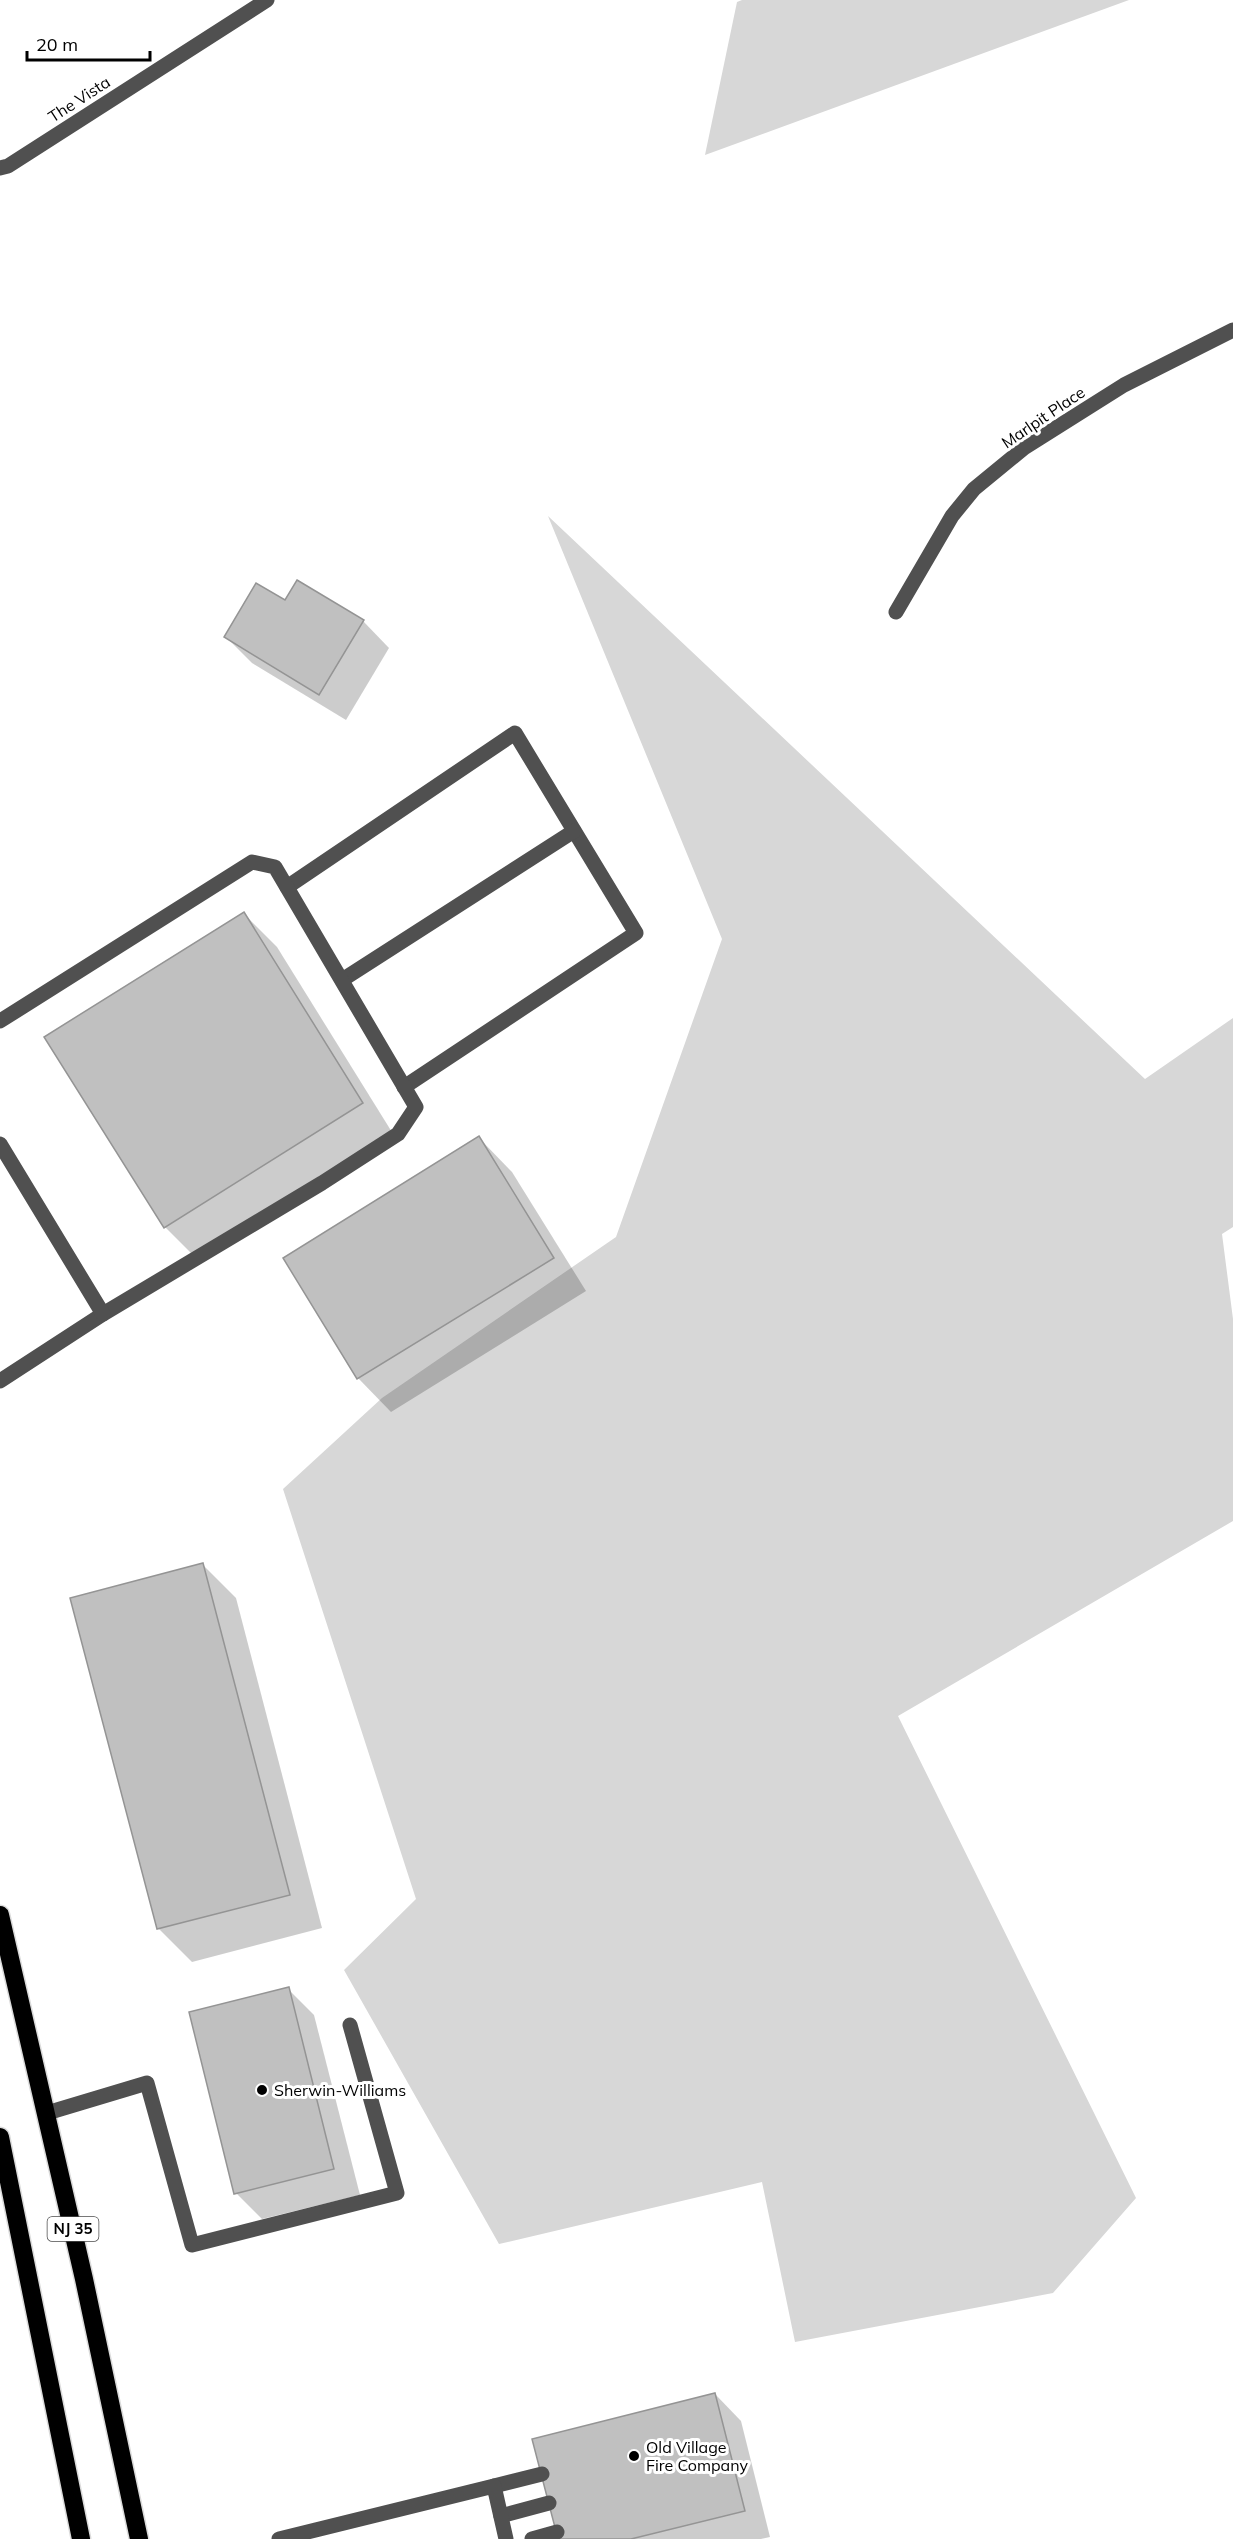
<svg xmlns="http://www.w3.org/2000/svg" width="1233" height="2539" viewBox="0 0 1233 2539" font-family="Mulish,sans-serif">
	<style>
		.green { fill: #d7d7d7 }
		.shadow { fill: #0003 }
		.building { fill: #c0c0c0; stroke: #949494; stroke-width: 1.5 }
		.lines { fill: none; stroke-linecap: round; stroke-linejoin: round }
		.highway-casing { stroke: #dbdbdb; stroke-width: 21 }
		.minor { stroke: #505050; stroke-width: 15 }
		.highway { stroke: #000; stroke-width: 18 }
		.poi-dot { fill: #000; stroke: #fff; stroke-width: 2 }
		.labels { text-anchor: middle; stroke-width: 6; stroke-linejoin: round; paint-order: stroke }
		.shield { fill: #fff; stroke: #4c4c4c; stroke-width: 1.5 }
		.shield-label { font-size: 15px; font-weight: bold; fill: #000 }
		.street-label { font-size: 16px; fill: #000; stroke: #fff }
		.poi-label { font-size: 16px; fill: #000; stroke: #fff; text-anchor: start }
	</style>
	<rect width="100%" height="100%" fill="#fff"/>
	<g class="green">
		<polygon points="742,0 1129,0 705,155 737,2"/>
		<polygon points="548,516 1145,1079 1233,1018 1233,1227 1222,1234 1233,1319 1233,1521 898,1716 1136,2198 1053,2293 795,2342 762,2182 499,2244 344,1970 416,1899 283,1489 382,1398 616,1237 722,939"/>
	</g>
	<g class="shadow">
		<polygon points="286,602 363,621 389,648 346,720 252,663 226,637"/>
		<polygon points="244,914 277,947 395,1137 198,1260 165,1227"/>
		<polygon points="479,1138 512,1172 586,1291 391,1412 358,1378 285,1258"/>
		<polygon points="203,1565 236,1598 322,1928 192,1962 158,1928"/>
		<polygon points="288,1989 314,2015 360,2195 262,2219 236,2193"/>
		<polygon points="715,2394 741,2421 770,2537 761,2539 560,2539"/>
	</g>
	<g class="building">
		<polygon points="297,580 364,620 319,695 224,637 256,583 285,600"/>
		<polygon points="244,912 363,1103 164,1228 44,1037"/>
		<polygon points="479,1136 554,1258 357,1379 283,1258"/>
		<polygon points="203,1563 290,1895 157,1929 70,1598"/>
		<polygon points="289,1987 334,2169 234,2194 189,2012"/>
		<polygon points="715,2393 745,2511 631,2539 558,2539 532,2439"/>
	</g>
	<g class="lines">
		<defs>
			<g id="highway">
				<polyline points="0,1915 84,2279 139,2539"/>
				<polyline points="0,2137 81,2539"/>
			</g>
		</defs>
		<use href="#highway" class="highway-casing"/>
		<g class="minor">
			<polyline points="0,168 8,166 267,0"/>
			<polyline points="896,612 952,516 974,489 1024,448 1124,385 1233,330"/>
			<polyline points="287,887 515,733 636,933 404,1087"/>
			<polyline points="342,980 574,831"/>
			<polyline points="0,1021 252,862 275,867 416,1107 398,1134 322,1183 103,1314 0,1381"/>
			<polyline points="0,1144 103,1314"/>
			<polyline points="47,2113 147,2083 192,2245 397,2193 350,2025"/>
			<polyline points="494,2486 542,2474"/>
			<polyline points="501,2516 549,2503"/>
			<polyline points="279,2539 494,2486 506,2539"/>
			<polyline points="532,2539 557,2532"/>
		</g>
		<use href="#highway" class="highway"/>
	</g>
	<g class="poi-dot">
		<circle cx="262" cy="2090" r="6"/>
		<circle cx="634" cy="2456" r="6"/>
	</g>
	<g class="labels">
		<rect class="shield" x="47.5" y="2217" width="51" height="24" rx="4.5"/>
		<g class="shield-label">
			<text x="73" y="2234">NJ 35</text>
		</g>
		<g class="street-label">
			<text transform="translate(79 99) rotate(-33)" y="6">The Vista</text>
			<text transform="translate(1043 417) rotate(-34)" y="6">Marlpit Place</text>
		</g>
		<g class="poi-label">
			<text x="274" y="2096">Sherwin-Williams</text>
			<text x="646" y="2453">Old Village<tspan x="646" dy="18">Fire Company</tspan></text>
		</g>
	</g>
	<path d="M27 51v9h123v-9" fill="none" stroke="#000000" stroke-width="3"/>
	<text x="36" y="51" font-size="18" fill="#000000" stroke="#ffffff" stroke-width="4.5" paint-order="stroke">20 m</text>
</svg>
